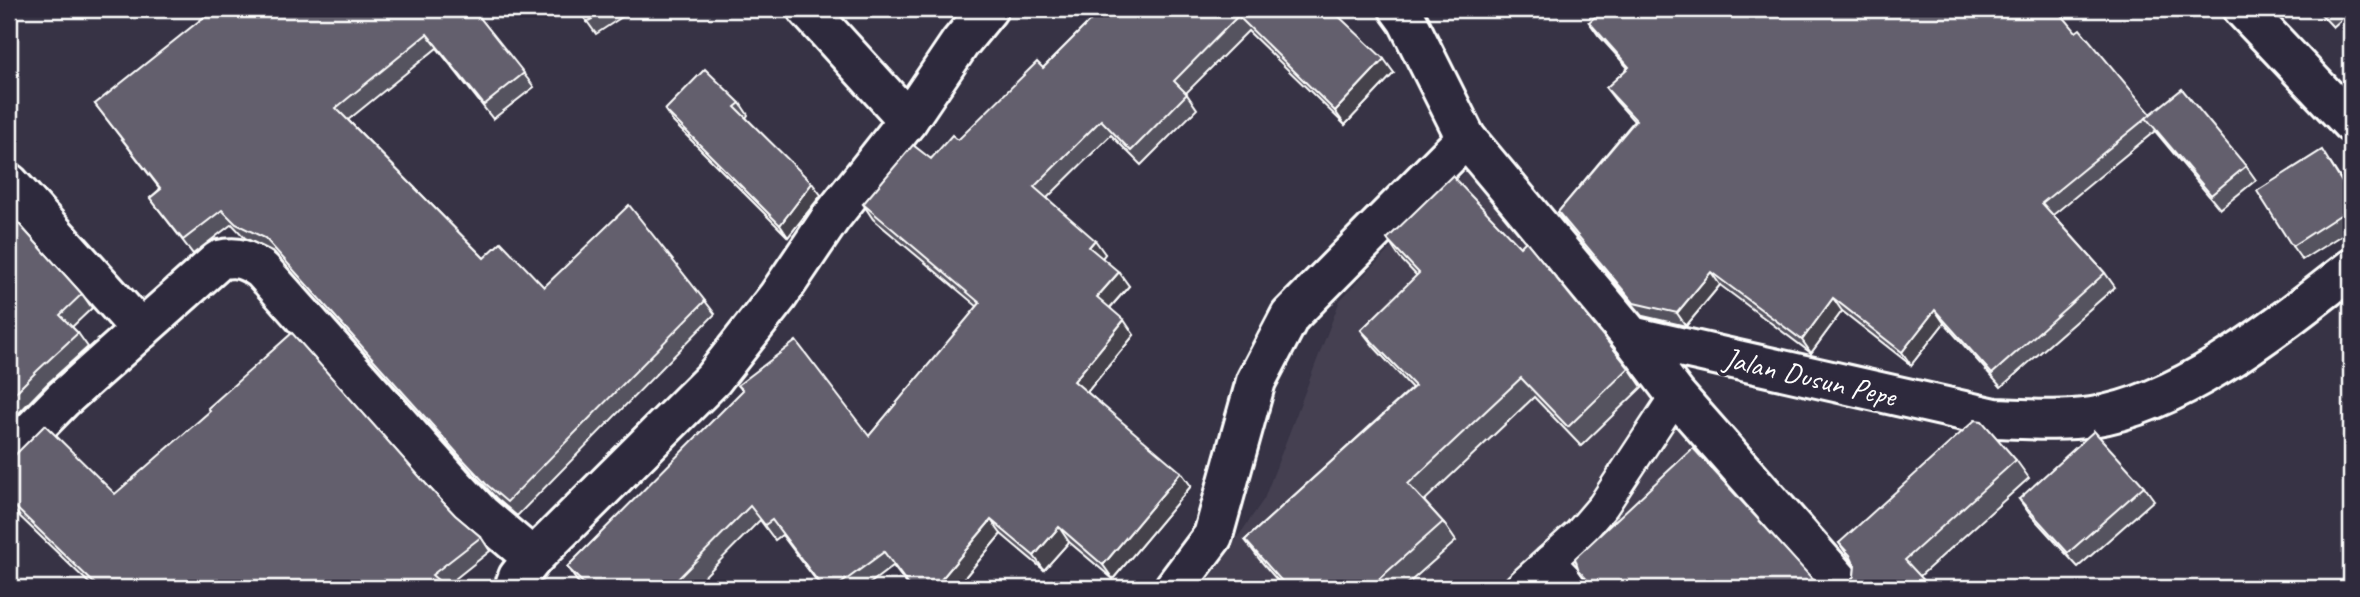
<svg xmlns="http://www.w3.org/2000/svg" width="2360" height="597" viewBox="0 0 2360 597" font-family="Caveat,sans-serif">
	<style>
		.built { fill: #444051 }
		.lines { fill: none; stroke-linecap: round; stroke-linejoin: round }
		.lane-casing { stroke: #fff; stroke-width: 35 }
		.street-casing { stroke: #fff; stroke-width: 44 }
		.lane { stroke: #2f2a3d; stroke-width: 30 }
		.street { stroke: #2f2a3d; stroke-width: 38 }
		.wall { fill: #55525e; stroke: #fff; stroke-width: 2 }
		.shaded-wall { fill: #45424c; stroke: #fff; stroke-width: 2 }
		.building { fill: #635f6d; stroke: #fff; stroke-width: 2 }
		.labels { text-anchor: middle; stroke-width: 7; stroke-linejoin: round; paint-order: stroke }
		.street-label { font-size: 30px; fill: #fff; stroke: #2f2a3d }
	</style>
	<rect width="100%" height="100%" fill="#373345"/>
	<filter id="ink" filterUnits="userSpaceOnUse"><feTurbulence type="fractalNoise" baseFrequency=".0143" numOctaves="2"/><feDisplacementMap in="SourceGraphic" scale="14" xChannelSelector="R" yChannelSelector="G"/><feConvolveMatrix kernelMatrix="1 2 1 2 8 2 1 2 1" color-interpolation-filters="sRGB"/></filter>
	<g filter="url(#ink)">
		<polygon class="built" points="1484,153 1712,407 1862,588 1203,588 1264,499 1340,300"/>
		<g class="lines">
			<defs>
				<g id="lane">
					<polyline points="1549,561 1575,588"/>
					<polyline points="1519,588 1579,534 1603,506 1676,395"/>
				</g>
				<g id="street">
					<polyline points="807,9 908,120"/>
					<path d="M 1399,9 L 1407,20 L 1466,138 L 1631,336 L 1995,418 C 2027,419 2060,422 2092,417 C 2184,403 2279,325 2351,269"/>
					<polyline points="2243,9 2351,123"/>
					<polyline points="9,183 141,330"/>
					<polyline points="1631,336 1676,395 1846,588"/>
					<path d="M 9,454 L 63,399 L 219,260 C 237,256 246,259 262,270 L 452,483 L 481,514 L 533,558"/>
					<polyline points="514,588 518,577 533,558 713,379 778,296 830,219 908,120 960,43 988,9"/>
					<polyline points="1174,588 1213,536 1256,381 1290,316 1466,138"/>
				</g>
			</defs>
			<use href="#lane" class="lane-casing"/>
			<use href="#street" class="street-casing"/>
			<use href="#lane" class="lane"/>
			<use href="#street" class="street"/>
		</g>
		<g class="wall">
			<polygon points="473,9 534,87 493,119 437,48 348,120 484,258 544,287 705,301 715,314 517,516 496,498 468,468 274,252 245,238 232,224 193,254 150,198 160,189 95,104"/>
			<polygon points="578,9 634,9 596,34"/>
			<polygon points="1102,9 1331,9 1394,73 1345,125 1248,31 1186,93 1197,109 1141,165 1111,135 1047,198 1105,254 1102,258 1129,286 1110,308 1134,335 1087,392 1191,486 1113,579 1069,542 1044,570 1001,534 956,588 910,588 893,566 864,588 822,588 782,535 775,540 760,520 693,588 584,588 577,581 567,567 743,391 738,385 869,436 978,307 873,219 863,204 958,140 1043,68"/>
			<polygon points="2316,9 2351,9 2351,11 2333,27"/>
			<polygon points="1589,22 2076,32 2151,114 2246,166 2256,180 2220,209 2155,131 2053,215 2105,273 2115,287 2001,387 1944,323 1911,365 1842,311 1811,353 1720,285 1686,326 1643,316 1567,226 1558,212 1634,121 1616,101 1606,88 1628,68 1598,35"/>
			<polygon points="740,103 748,115 746,118 821,195 788,237 673,122 665,110"/>
			<polygon points="2331,164 2351,195 2351,229 2302,260 2292,246"/>
			<polygon points="9,213 82,294 92,308 72,327 78,333 88,347 47,384 9,423"/>
			<polygon points="1387,239 1629,368 1642,387 1581,446 1534,397 1424,501 1443,522 1456,541 1403,588 1284,588 1259,559 1245,540 1412,388 1375,348 1361,330 1417,276 1400,258"/>
			<polygon points="9,459 115,494 426,484 455,515 481,537 490,551 445,587 447,588 94,588 9,506"/>
			<polygon points="2016,460 2029,478 1920,576 1848,586 1854,576 1855,566 1839,543"/>
			<polygon points="2144,486 2154,500 2078,567 2029,513 2019,499"/>
			<polygon points="1579,571 1817,584 1823,588 1591,588"/>
		</g>
		<g class="shaded-wall">
			<polygon points="1384,59 1394,73 1345,125 1335,111"/>
			<polygon points="812,183 821,195 788,237 780,225"/>
			<polygon points="1095,240 1105,254 1099,262 1089,247"/>
			<polygon points="1119,272 1129,286 1107,311 1097,297"/>
			<polygon points="1711,272 1720,285 1686,326 1677,313"/>
			<polygon points="1833,298 1842,311 1811,353 1802,340"/>
			<polygon points="1935,310 1944,323 1911,365 1902,352"/>
			<polygon points="1124,320 1134,335 1084,396 1074,381"/>
			<polygon points="1181,472 1191,486 1113,579 1103,565"/>
			<polygon points="991,520 1001,534 956,588 934,588"/>
			<polygon points="1059,527 1069,542 1044,570 1034,556"/>
		</g>
		<g class="building">
			<polygon points="214,9 473,9 524,73 484,105 427,34 336,108 484,258 501,242 544,287 629,205 705,301 507,502 486,484 458,454 265,238 236,224 222,210 183,240 150,198 161,189 95,104"/>
			<polygon points="578,9 608,9 587,22"/>
			<polygon points="1102,9 1331,9 1384,59 1335,111 1238,16 1174,81 1187,94 1131,151 1101,120 1034,187 1095,240 1089,247 1119,272 1097,297 1124,320 1074,381 1181,472 1103,565 1059,527 1034,556 991,520 934,588 911,588 884,552 835,588 823,588 772,520 765,525 750,506 669,588 588,588 567,567 743,390 738,385 796,341 869,436 980,303 863,204 913,145 931,159 952,135 958,140 1037,62 1043,68"/>
			<polygon points="1604,9 2057,9 2076,32 2080,29 2151,114 2042,203 2105,273 1992,374 1935,310 1902,352 1833,298 1802,340 1711,272 1677,313 1634,303 1558,212 1636,120 1606,88 1629,67 1589,22"/>
			<polygon points="2319,9 2332,9 2325,15"/>
			<polygon points="705,69 740,103 735,107 812,183 780,225 665,110"/>
			<polygon points="2182,89 2246,166 2211,195 2146,118"/>
			<polygon points="2322,150 2351,197 2351,208 2292,246 2257,191"/>
			<polygon points="1452,176 1520,247 1526,241 1629,368 1568,427 1521,378 1408,484 1443,522 1369,588 1288,588 1245,540 1415,386 1361,330 1419,273 1387,239"/>
			<polygon points="9,213 82,294 60,315 78,333 38,370 9,399"/>
			<polygon points="292,333 426,484 455,515 481,537 432,575 447,588 99,588 9,501 9,459 15,455 45,425 115,494 210,411 208,408"/>
			<polygon points="1975,420 1982,421 2016,460 1905,560 1931,588 1843,588 1848,586 1854,576 1855,566 1850,555 1839,543"/>
			<polygon points="2094,431 2144,486 2068,553 2019,499"/>
			<polygon points="1693,448 1817,584 1823,588 1595,588 1579,571 1575,558"/>
		</g>
	</g>
	<g class="labels">
		<g class="street-label">
			<text transform="translate(1810 377) rotate(13)" y="10">Jalan Dusun Pepe</text>
		</g>
	</g>
	<rect width="2360" height="597" fill="none" stroke="#2f2a3d" stroke-width="35"/>
	<rect x="18" y="18" width="2325" height="562" fill="none" stroke="#fff" stroke-width="2.5" filter="url(#ink)"/>
</svg>
